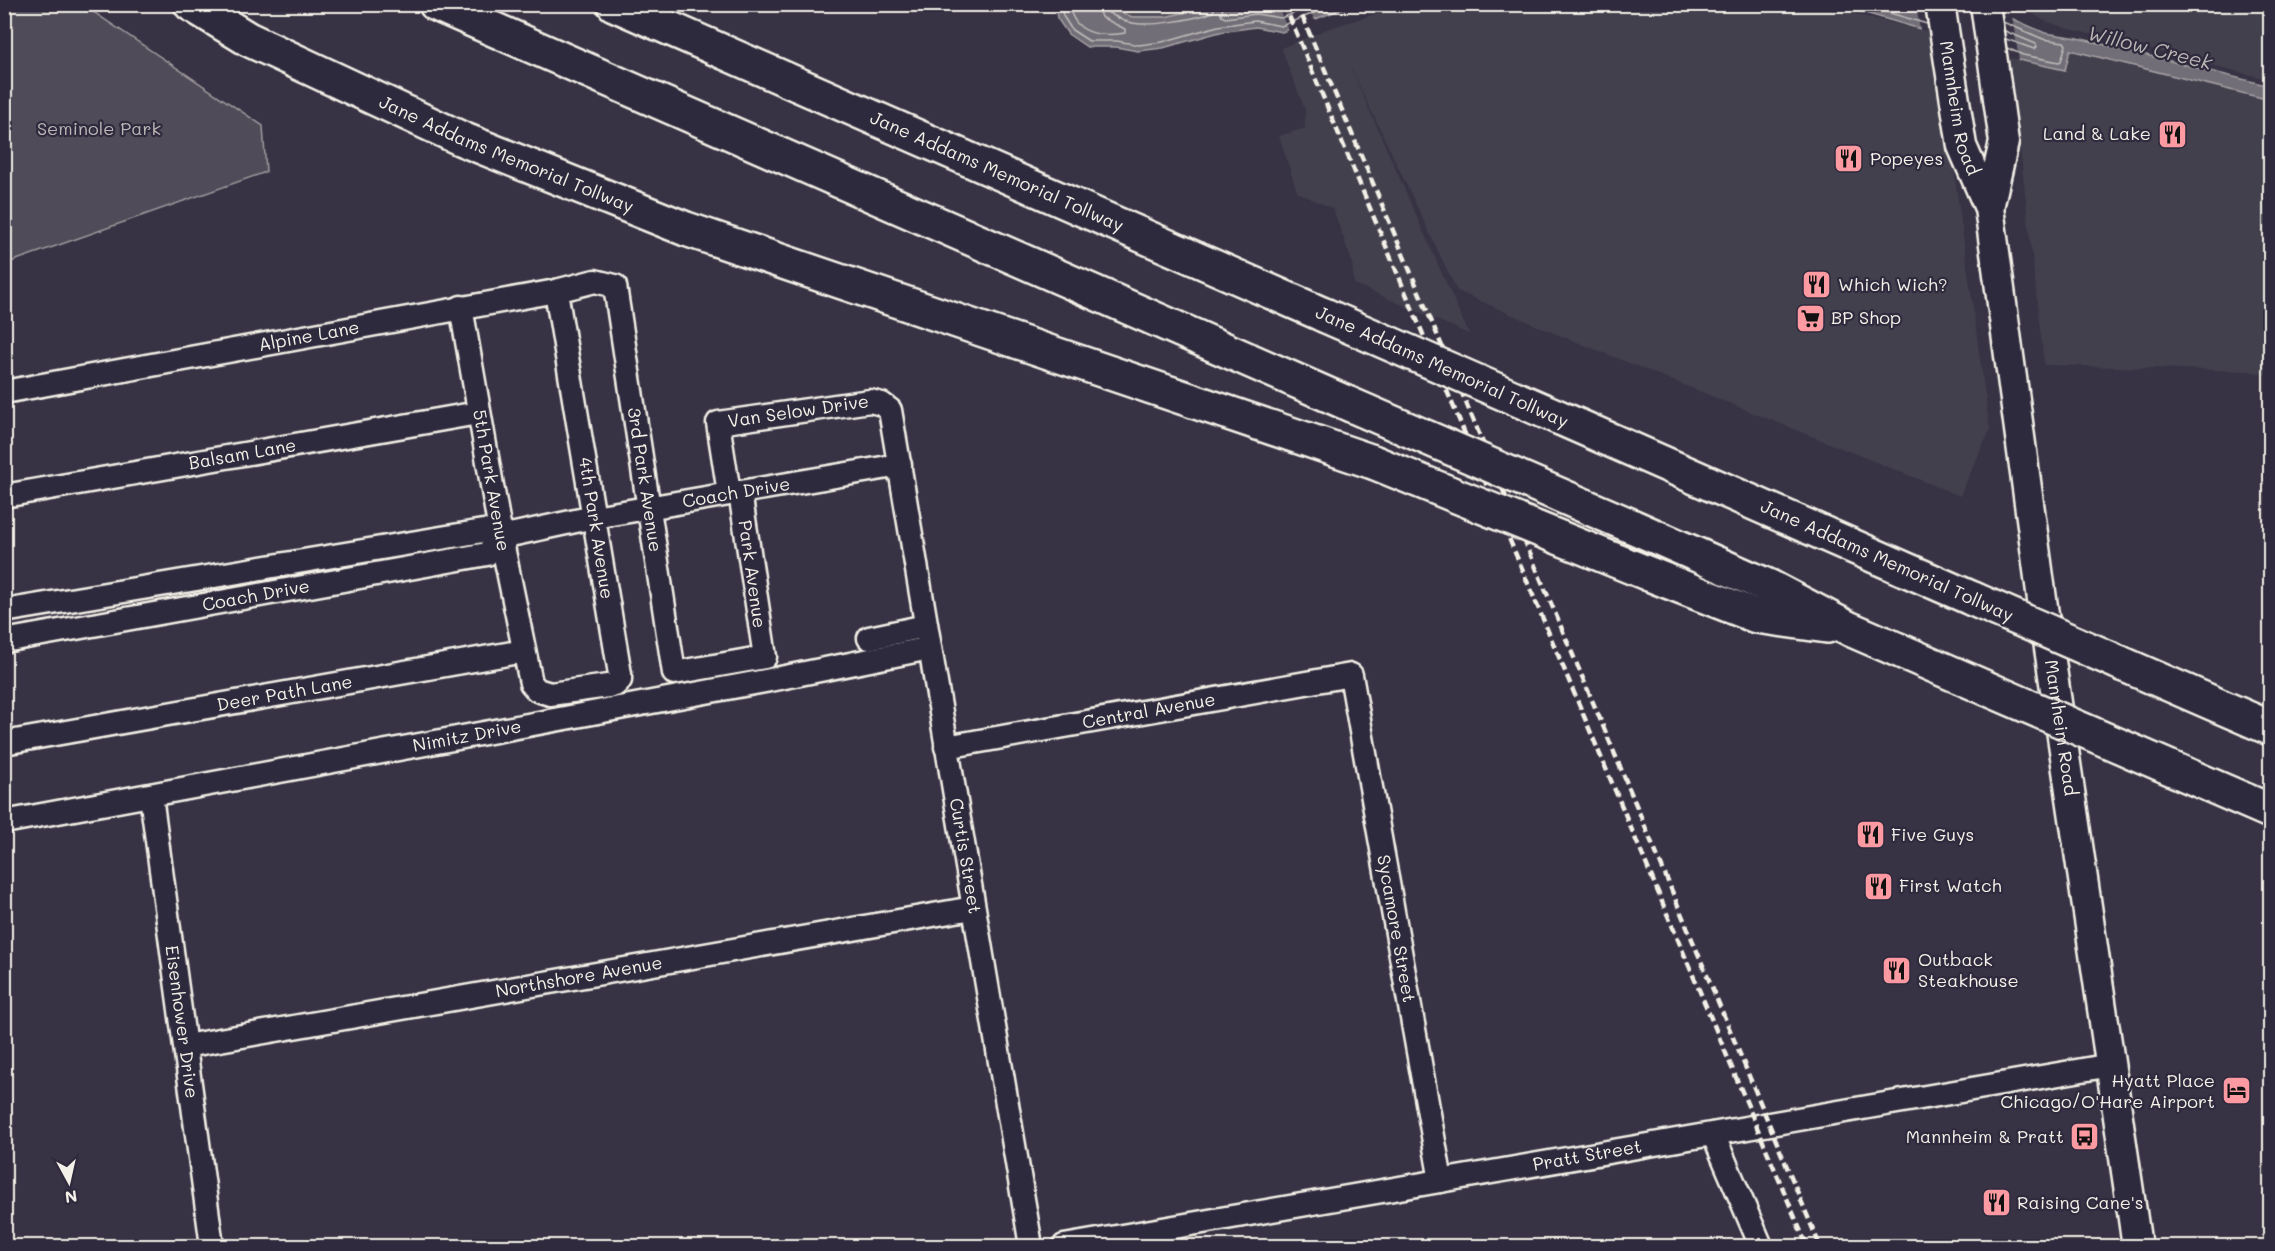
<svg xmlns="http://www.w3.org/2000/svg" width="2275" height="1251" viewBox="0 0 2275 1251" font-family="Mali,sans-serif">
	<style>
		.built { fill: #433f4e }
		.green { fill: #504b59; stroke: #a29ea0; stroke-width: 1.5 }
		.water { fill: #726e77; stroke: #a6a2a4; stroke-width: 1.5 }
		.pier { fill: #373244 }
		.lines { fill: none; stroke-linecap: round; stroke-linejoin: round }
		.shore { stroke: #c0bdbb; stroke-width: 1.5 }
		.minor-casing { stroke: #f4f1e8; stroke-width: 27 }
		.major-casing { stroke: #f4f1e8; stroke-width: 33 }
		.highway-casing { stroke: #f4f1e8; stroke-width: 38 }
		.minor { stroke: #2f2a3d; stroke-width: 22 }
		.major { stroke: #2f2a3d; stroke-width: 28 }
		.highway { stroke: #2f2a3d; stroke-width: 33 }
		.rail { stroke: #f4f1e8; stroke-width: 4.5; stroke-dasharray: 9 4.5; stroke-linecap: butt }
		.highway-bridge-casing { stroke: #f4f1e8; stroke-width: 38; stroke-linecap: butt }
		.highway-bridge { stroke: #2f2a3d; stroke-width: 33 }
		.labels { text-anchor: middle; stroke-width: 4.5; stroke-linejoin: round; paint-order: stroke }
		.street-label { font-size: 18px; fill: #f4f1e8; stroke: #2f2a3d }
		.park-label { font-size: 18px; fill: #bbb7b6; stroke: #2f2a3d }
		.poi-label { font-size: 18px; fill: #f4f1e8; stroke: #2f2a3d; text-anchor: start }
		.water-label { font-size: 20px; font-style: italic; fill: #bab6b5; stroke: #2f2a3d }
	</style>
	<rect width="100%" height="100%" fill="#373244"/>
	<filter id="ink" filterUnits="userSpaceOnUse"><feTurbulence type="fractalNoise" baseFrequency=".0167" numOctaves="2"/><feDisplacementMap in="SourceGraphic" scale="12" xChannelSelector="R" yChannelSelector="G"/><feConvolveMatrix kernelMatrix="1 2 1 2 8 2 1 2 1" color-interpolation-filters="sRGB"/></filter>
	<g filter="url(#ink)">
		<g class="built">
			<polygon points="1813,4 1935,33 1990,430 1960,496 1549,331 1457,291 1349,64 1469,334 1354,284 1352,262 1333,209 1297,192 1279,136 1305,128 1305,110 1281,48 1332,27 1405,5"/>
			<polygon points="2019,5 2270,5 2270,80 2066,28 2043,20"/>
			<polygon points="2070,50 2270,100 2270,376 2249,371 2044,365 2010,57 2065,70"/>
		</g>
		<g class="green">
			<polygon points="5,4 83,5 263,126 266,172 5,264"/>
			<polygon points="1104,5 1219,5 1165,17 1132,17"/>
		</g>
		<g class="water">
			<polygon points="1055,5 1104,5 1132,17 1165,17 1219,5 1352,5 1282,32 1256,27 1220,32 1163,48 1138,51 1116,47 1087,47 1068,34 1057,18"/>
			<polygon points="1838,5 1968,5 2013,19 2045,33 2078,38 2270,86 2270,100 2070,50 2065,70 2019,60 2016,57"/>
		</g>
		<g class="pier">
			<polygon points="1977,4 2012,16 2019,60 1920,30 1916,5"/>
			<polygon points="1277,5 1308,5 1316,23 1289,32"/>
		</g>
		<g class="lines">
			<g class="shore">
				<polyline points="1061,4 1063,16 1072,30 1089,41 1117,41 1139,45 1162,42 1218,26 1255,21 1281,26 1337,4"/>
				<path d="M 1069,4 C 1073,35 1101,37 1125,33 L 1125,29 L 1101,17 L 1096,4"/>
				<path d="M 1104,4 L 1107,12 C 1114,16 1121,20 1129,22 C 1146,28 1196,19 1213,12 L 1216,4"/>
				<polyline points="1224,4 1221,15 1225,18 1256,14 1281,18 1318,4"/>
				<polyline points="1233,4 1236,7 1257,5 1279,9 1291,4"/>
				<polyline points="1860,4 1927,24"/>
				<polyline points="2003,22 2043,39 2064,42 2066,45 2061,61 2059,62 2023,55 2007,48"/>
				<polyline points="2005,31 2036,44 2037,47 2034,49 2006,39"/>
			</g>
			<defs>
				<g id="minor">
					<path id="s1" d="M 461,307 L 501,537 L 531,683 L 537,690 L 550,694 L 615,685 L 620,680 L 620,674 L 556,291"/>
					<path id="s2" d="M 4,392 L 556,291 L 595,281 L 615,286 L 674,673 L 765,657 L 740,492"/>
					<path id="s3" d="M 729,493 L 718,423 L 870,401 L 882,404 L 890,410 L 1031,1246"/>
					<path id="s4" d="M 4,496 L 478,413"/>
					<path id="s5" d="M 4,611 L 483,531 L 501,537 L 594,517 L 900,465"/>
					<polyline points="869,638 926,626"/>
					<path id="s6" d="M 4,641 L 487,554 L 501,537"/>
					<path id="s7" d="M 4,743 L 524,651"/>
					<path id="s8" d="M 946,747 L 1351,675 L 1441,1181"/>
					<path id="s9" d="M 151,796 L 212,1246"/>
					<path id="s10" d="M 4,822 L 765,681 L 930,648"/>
					<path id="s11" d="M 185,1046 L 973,908"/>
					<polyline points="1713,1134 1761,1246"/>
					<path id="s12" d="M 1064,1246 L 2111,1065"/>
				</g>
				<g id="major">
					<path id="s13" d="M 1940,4 L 1962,146 L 1989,208 L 2044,614 L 2137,1246"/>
					<polyline points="1985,4 2004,142 1989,208"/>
				</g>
				<g id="highway">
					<path id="s14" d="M 191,4 L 248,39 L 462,139 L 686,229 L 1373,462"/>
					<polyline points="436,4 1349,404"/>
					<path id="s15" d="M 614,4 L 1324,315"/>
					<polyline points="1558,417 1973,599"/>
					<polyline points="1629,525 1770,587 1850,629 1986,688"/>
					<polyline points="1649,574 1756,616 1827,626"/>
					<polyline points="2118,662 2270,728"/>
					<polyline points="2136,753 2270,811"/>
				</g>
			</defs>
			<use href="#minor" class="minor-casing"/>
			<use href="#major" class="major-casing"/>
			<use href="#highway" class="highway-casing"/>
			<use href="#minor" class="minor"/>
			<use href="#major" class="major"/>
			<use href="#highway" class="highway"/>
			<g class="rail">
				<polyline points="1284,4 1807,1246"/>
				<polyline points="1297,4 1606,733 1820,1246"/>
			</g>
			<defs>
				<g id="highway-bridge">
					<polyline points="1324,315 1558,417"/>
					<polyline points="1349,404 1629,525"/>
					<polyline points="1373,462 1649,574"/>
					<polyline points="1973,599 2118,662"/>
					<polyline points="1986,688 2136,753"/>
				</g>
			</defs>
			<use href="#highway-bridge" class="highway-bridge-casing"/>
			<use href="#highway-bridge" class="highway-bridge"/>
		</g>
	</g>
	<defs>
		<symbol id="restaurant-square" viewBox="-11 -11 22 22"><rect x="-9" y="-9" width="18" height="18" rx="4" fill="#ff9aa2" stroke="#2f2a3d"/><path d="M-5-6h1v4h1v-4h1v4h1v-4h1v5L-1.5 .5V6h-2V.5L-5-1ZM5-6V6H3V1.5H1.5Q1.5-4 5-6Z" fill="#111"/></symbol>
		<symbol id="supermarket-square" viewBox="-11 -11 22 22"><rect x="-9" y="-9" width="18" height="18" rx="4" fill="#ff9aa2" stroke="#2f2a3d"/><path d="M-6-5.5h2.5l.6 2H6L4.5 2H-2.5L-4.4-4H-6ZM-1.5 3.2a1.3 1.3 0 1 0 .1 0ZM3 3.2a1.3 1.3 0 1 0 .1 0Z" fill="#111"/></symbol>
		<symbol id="hotel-square" viewBox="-11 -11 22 22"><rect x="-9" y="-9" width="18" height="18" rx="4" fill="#ff9aa2" stroke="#2f2a3d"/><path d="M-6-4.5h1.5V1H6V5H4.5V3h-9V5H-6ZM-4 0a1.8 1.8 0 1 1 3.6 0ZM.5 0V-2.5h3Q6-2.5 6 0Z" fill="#111"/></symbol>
		<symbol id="bus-square" viewBox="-11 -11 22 22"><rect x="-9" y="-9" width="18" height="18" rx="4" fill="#ff9aa2" stroke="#2f2a3d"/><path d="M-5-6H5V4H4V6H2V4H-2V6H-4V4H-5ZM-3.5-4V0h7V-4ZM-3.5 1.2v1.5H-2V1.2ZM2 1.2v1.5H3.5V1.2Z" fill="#111"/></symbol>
	</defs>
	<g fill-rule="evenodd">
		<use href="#restaurant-square" x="2156" y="118" width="33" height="33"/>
		<use href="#restaurant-square" x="1832" y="142" width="33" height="33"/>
		<use href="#restaurant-square" x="1800" y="268" width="33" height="33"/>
		<use href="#supermarket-square" x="1794" y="302" width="33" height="33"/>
		<use href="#restaurant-square" x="1854" y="818" width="33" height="33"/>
		<use href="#restaurant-square" x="1862" y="870" width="33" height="33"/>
		<use href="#restaurant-square" x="1880" y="954" width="33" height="33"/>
		<use href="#hotel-square" x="2220" y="1074" width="33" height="33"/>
		<use href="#bus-square" x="2068" y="1120" width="33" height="33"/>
		<use href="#restaurant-square" x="1980" y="1186" width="33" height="33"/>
	</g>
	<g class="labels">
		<g class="street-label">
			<text dy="6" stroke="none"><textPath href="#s13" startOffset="106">Mannheim Road</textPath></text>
			<text dy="6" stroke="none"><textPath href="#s14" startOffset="350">Jane Addams Memorial Tollway</textPath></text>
			<text dy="6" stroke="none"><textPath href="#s15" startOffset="418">Jane Addams Memorial Tollway</textPath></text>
			<text dy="6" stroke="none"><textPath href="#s2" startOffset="310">Alpine Lane</textPath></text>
			<text transform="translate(1442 367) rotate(24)" y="6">Jane Addams Memorial Tollway</text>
			<text dy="6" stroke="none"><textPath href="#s3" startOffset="152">Van Selow Drive</textPath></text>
			<text dy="6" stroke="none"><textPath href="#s4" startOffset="242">Balsam Lane</textPath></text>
			<text dy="6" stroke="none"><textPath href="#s1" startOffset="176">5th Park Avenue</textPath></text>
			<text dy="6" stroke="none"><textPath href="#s2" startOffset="818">3rd Park Avenue</textPath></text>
			<text dy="6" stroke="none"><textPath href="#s5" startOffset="744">Coach Drive</textPath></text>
			<text transform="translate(596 528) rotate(81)" y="6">4th Park Avenue</text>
			<text transform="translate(1887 561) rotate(24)" y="6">Jane Addams Memorial Tollway</text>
			<text transform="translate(752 574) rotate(82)" y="6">Park Avenue</text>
			<text dy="6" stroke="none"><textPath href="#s6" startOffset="256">Coach Drive</textPath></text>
			<text dy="6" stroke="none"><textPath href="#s7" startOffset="285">Deer Path Lane</textPath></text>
			<text dy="6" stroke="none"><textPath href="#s8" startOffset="206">Central Avenue</textPath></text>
			<text dy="6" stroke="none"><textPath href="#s13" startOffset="736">Mannheim Road</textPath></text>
			<text dy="6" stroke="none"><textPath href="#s10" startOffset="471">Nimitz Drive</textPath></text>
			<text dy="6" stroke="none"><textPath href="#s3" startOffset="699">Curtis Street</textPath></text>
			<text dy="6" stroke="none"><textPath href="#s8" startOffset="669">Sycamore Street</textPath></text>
			<text dy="6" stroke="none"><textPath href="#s11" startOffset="400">Northshore Avenue</textPath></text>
			<text dy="6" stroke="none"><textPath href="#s9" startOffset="228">Eisenhower Drive</textPath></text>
			<text dy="6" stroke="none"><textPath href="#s12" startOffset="531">Pratt Street</textPath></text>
		</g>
		<g class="park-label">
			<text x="99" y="135">Seminole Park</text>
		</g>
		<g class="poi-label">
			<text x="2151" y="140" text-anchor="end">Land &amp; Lake</text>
			<text x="1870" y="165">Popeyes</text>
			<text x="1838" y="291">Which Wich?</text>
			<text x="1831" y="324">BP Shop</text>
			<text x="1891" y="841">Five Guys</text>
			<text x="1899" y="892">First Watch</text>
			<text x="1918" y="966">Outback<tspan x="1918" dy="21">Steakhouse</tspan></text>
			<text x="2215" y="1087" text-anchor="end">Hyatt Place<tspan x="2215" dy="21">Chicago/O'Hare Airport</tspan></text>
			<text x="2064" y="1143" text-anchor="end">Mannheim &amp; Pratt</text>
			<text x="2017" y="1209">Raising Cane's</text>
		</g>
		<g class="water-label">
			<text transform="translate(2150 48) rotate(14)" y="7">Willow Creek</text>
		</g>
	</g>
	<rect width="2275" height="1251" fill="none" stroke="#2f2a3d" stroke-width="24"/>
	<rect x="12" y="12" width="2251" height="1227" fill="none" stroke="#f4f1e8" stroke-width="2" filter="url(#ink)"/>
	<g transform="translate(69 1182) rotate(172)" stroke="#2f2a3d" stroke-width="4.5" paint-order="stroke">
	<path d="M0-4.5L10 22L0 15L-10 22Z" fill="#f4f1e8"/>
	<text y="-9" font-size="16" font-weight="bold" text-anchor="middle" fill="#f4f1e8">N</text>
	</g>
</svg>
